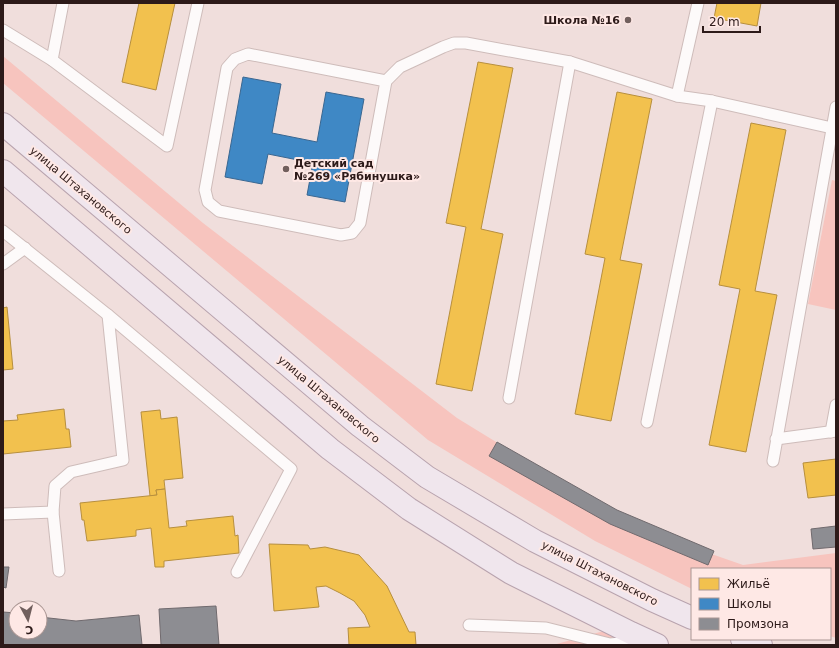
<svg xmlns="http://www.w3.org/2000/svg" width="839" height="648" viewBox="0 0 839 648" font-family="'DejaVu Sans',sans-serif">
	<style>
		.green { fill: #f7c4be }
		.homes { fill: #f2c14e; stroke: #b78f3e }
		.schools { fill: #3f88c5; stroke: #3a6791 }
		.industry { fill: #8d8d92; stroke: #706a6e }
		.lines { fill: none; stroke-linecap: round; stroke-linejoin: round }
		.service-casing { stroke: #cebcba; stroke-width: 13 }
		.primary-casing { stroke: #b8a3ae; stroke-width: 24 }
		.service { stroke: #fdfafa; stroke-width: 11 }
		.primary { stroke: #f0e6ed; stroke-width: 22 }
		.poi-dot { fill: #715f5d; stroke: #fee8e5; stroke-width: 1.5 }
		.labels { text-anchor: middle; stroke-width: 4; stroke-linejoin: round; paint-order: stroke }
		.poi-label { font-size: 11px; font-weight: bold; fill: #2d1a19; stroke: #fee8e5; text-anchor: end }
		.street-label { font-size: 11px; fill: #2d1a19; stroke: #fee8e5 }
	</style>
	<rect width="100%" height="100%" fill="#f0dedc"/>
	<g class="green">
		<polygon points="3,56 203,223 457,418 637,528 743,565 836,553 836,638 830,636 830,569 692,569 692,589 595,541 428,440 3,83"/>
		<polygon points="832,180 836,181 836,310 808,304"/>
		<polygon points="611,629 616,645 553,645"/>
	</g>
	<g class="homes">
		<polygon points="139,3 175,3 156,90 122,82"/>
		<polygon points="717,3 761,3 757,26 714,18"/>
		<polygon points="478,62 513,68 481,229 503,234 472,391 436,384 466,227 446,223"/>
		<polygon points="617,92 652,99 620,260 642,264 611,421 575,414 605,258 585,254"/>
		<polygon points="751,123 786,130 755,291 777,295 746,452 709,445 740,289 719,285"/>
		<polygon points="7,307 13,369 3,370 3,308"/>
		<polygon points="64,409 66,429 69,429 71,447 3,454 3,421 18,420 17,415"/>
		<polygon points="160,410 161,419 177,417 183,478 164,480 165,489 156,490 157,495 150,496 141,412"/>
		<polygon points="836,459 836,495 808,498 803,463"/>
		<polygon points="165,489 169,528 187,526 186,521 233,516 235,536 238,535 239,553 164,561 164,567 155,567 151,528 136,530 136,536 87,541 84,520 82,520 80,503 157,495 156,490"/>
		<polygon points="269,544 308,545 310,549 325,547 359,555 387,586 409,632 415,632 416,645 349,645 348,628 370,627 365,615 354,601 340,593 326,586 316,587 319,607 274,611"/>
	</g>
	<polygon class="schools" points="243,77 281,84 272,133 317,142 326,92 364,99 345,202 307,195 313,163 268,154 262,184 225,177"/>
	<g class="industry">
		<polygon points="497,442 617,510 714,551 708,565 610,524 489,456"/>
		<polygon points="836,526 836,547 813,549 811,529"/>
		<polygon points="3,567 9,567 6,588 3,587"/>
		<polygon points="216,606 219,645 161,645 159,609"/>
		<polygon points="3,612 16,613 16,632 40,632 40,617 76,621 139,615 142,645 3,645"/>
	</g>
	<g class="lines">
		<defs>
			<g id="service">
				<polyline points="3,30 52,60 167,146 198,3"/>
				<polyline points="52,60 63,3"/>
				<polyline points="386,81 360,223 352,233 341,235 219,211 208,202 205,190 227,68 235,59 248,54 386,81 400,67 443,47 454,43 466,43 570,62 677,96 712,101 832,128"/>
				<polyline points="677,96 698,3"/>
				<polyline points="3,231 108,315 291,469 237,572"/>
				<polyline points="3,264 25,248"/>
				<polyline points="509,398 570,62"/>
				<polyline points="647,422 712,101"/>
				<polyline points="831,432 836,405"/>
				<polyline points="776,439 836,431"/>
				<polyline points="773,461 836,107"/>
				<polyline points="53,512 59,571"/>
				<polyline points="3,514 53,512 55,486 71,472 123,460 108,315"/>
				<polyline points="469,625 546,628 610,644 641,641"/>
			</g>
			<g id="primary">
				<polyline points="3,124 360,426 427,477 535,541 652,600 692,618"/>
				<polyline points="3,171 330,449 409,509 511,573 631,633 657,645"/>
				<polyline points="742,639 761,645"/>
			</g>
		</defs>
		<use href="#service" class="service-casing"/>
		<use href="#primary" class="primary-casing"/>
		<use href="#service" class="service"/>
		<use href="#primary" class="primary"/>
	</g>
	<g class="poi-dot">
		<circle cx="628" cy="20" r="4"/>
		<circle cx="286" cy="169" r="4"/>
	</g>
	<g class="labels">
		<g class="poi-label">
			<text x="620" y="24">Школа №16</text>
			<text x="294" y="167" text-anchor="start">Детский сад<tspan x="294" dy="13">№269 «Рябинушка»</tspan></text>
		</g>
		<g class="street-label">
			<text transform="translate(81 190) rotate(40)" y="4">улица Штахановского</text>
			<text transform="translate(329 399) rotate(40)" y="4">улица Штахановского</text>
			<text transform="translate(600 573) rotate(27)" y="4">улица Штахановского</text>
		</g>
	</g>
	<rect width="839" height="648" fill="none" stroke="#2d1a19" stroke-width="8"/>
	<rect x="691" y="568" width="140" height="72" fill="#fee8e5" stroke="#aa9693"/>
	<rect x="699" y="578" width="20" height="12" fill="#f2c14e" stroke="#aa9693"/>
	<text x="727" y="588" font-size="12" fill="#2d1a19">Жильё</text>
	<rect x="699" y="598" width="20" height="12" fill="#3f88c5" stroke="#aa9693"/>
	<text x="727" y="608" font-size="12" fill="#2d1a19">Школы</text>
	<rect x="699" y="618" width="20" height="12" fill="#8d8d92" stroke="#aa9693"/>
	<text x="727" y="628" font-size="12" fill="#2d1a19">Промзона</text>
	<g transform="translate(28 620) rotate(173)"><circle r="19" fill="#fee8e5" stroke="#aa9693"/>
	<path d="M0-3L7 15L0 10L-7 15Z" fill="#715f5d"/>
	<text y="-6" font-size="11" font-weight="bold" text-anchor="middle" fill="#2d1a19">С</text>
	</g>
	<path d="M703 26v6h57v-6" fill="none" stroke="#2d1a19" stroke-width="2"/>
	<text x="709" y="26" font-size="12" fill="#2d1a19" stroke="#fee8e5" stroke-width="3" paint-order="stroke">20 m</text>
</svg>
